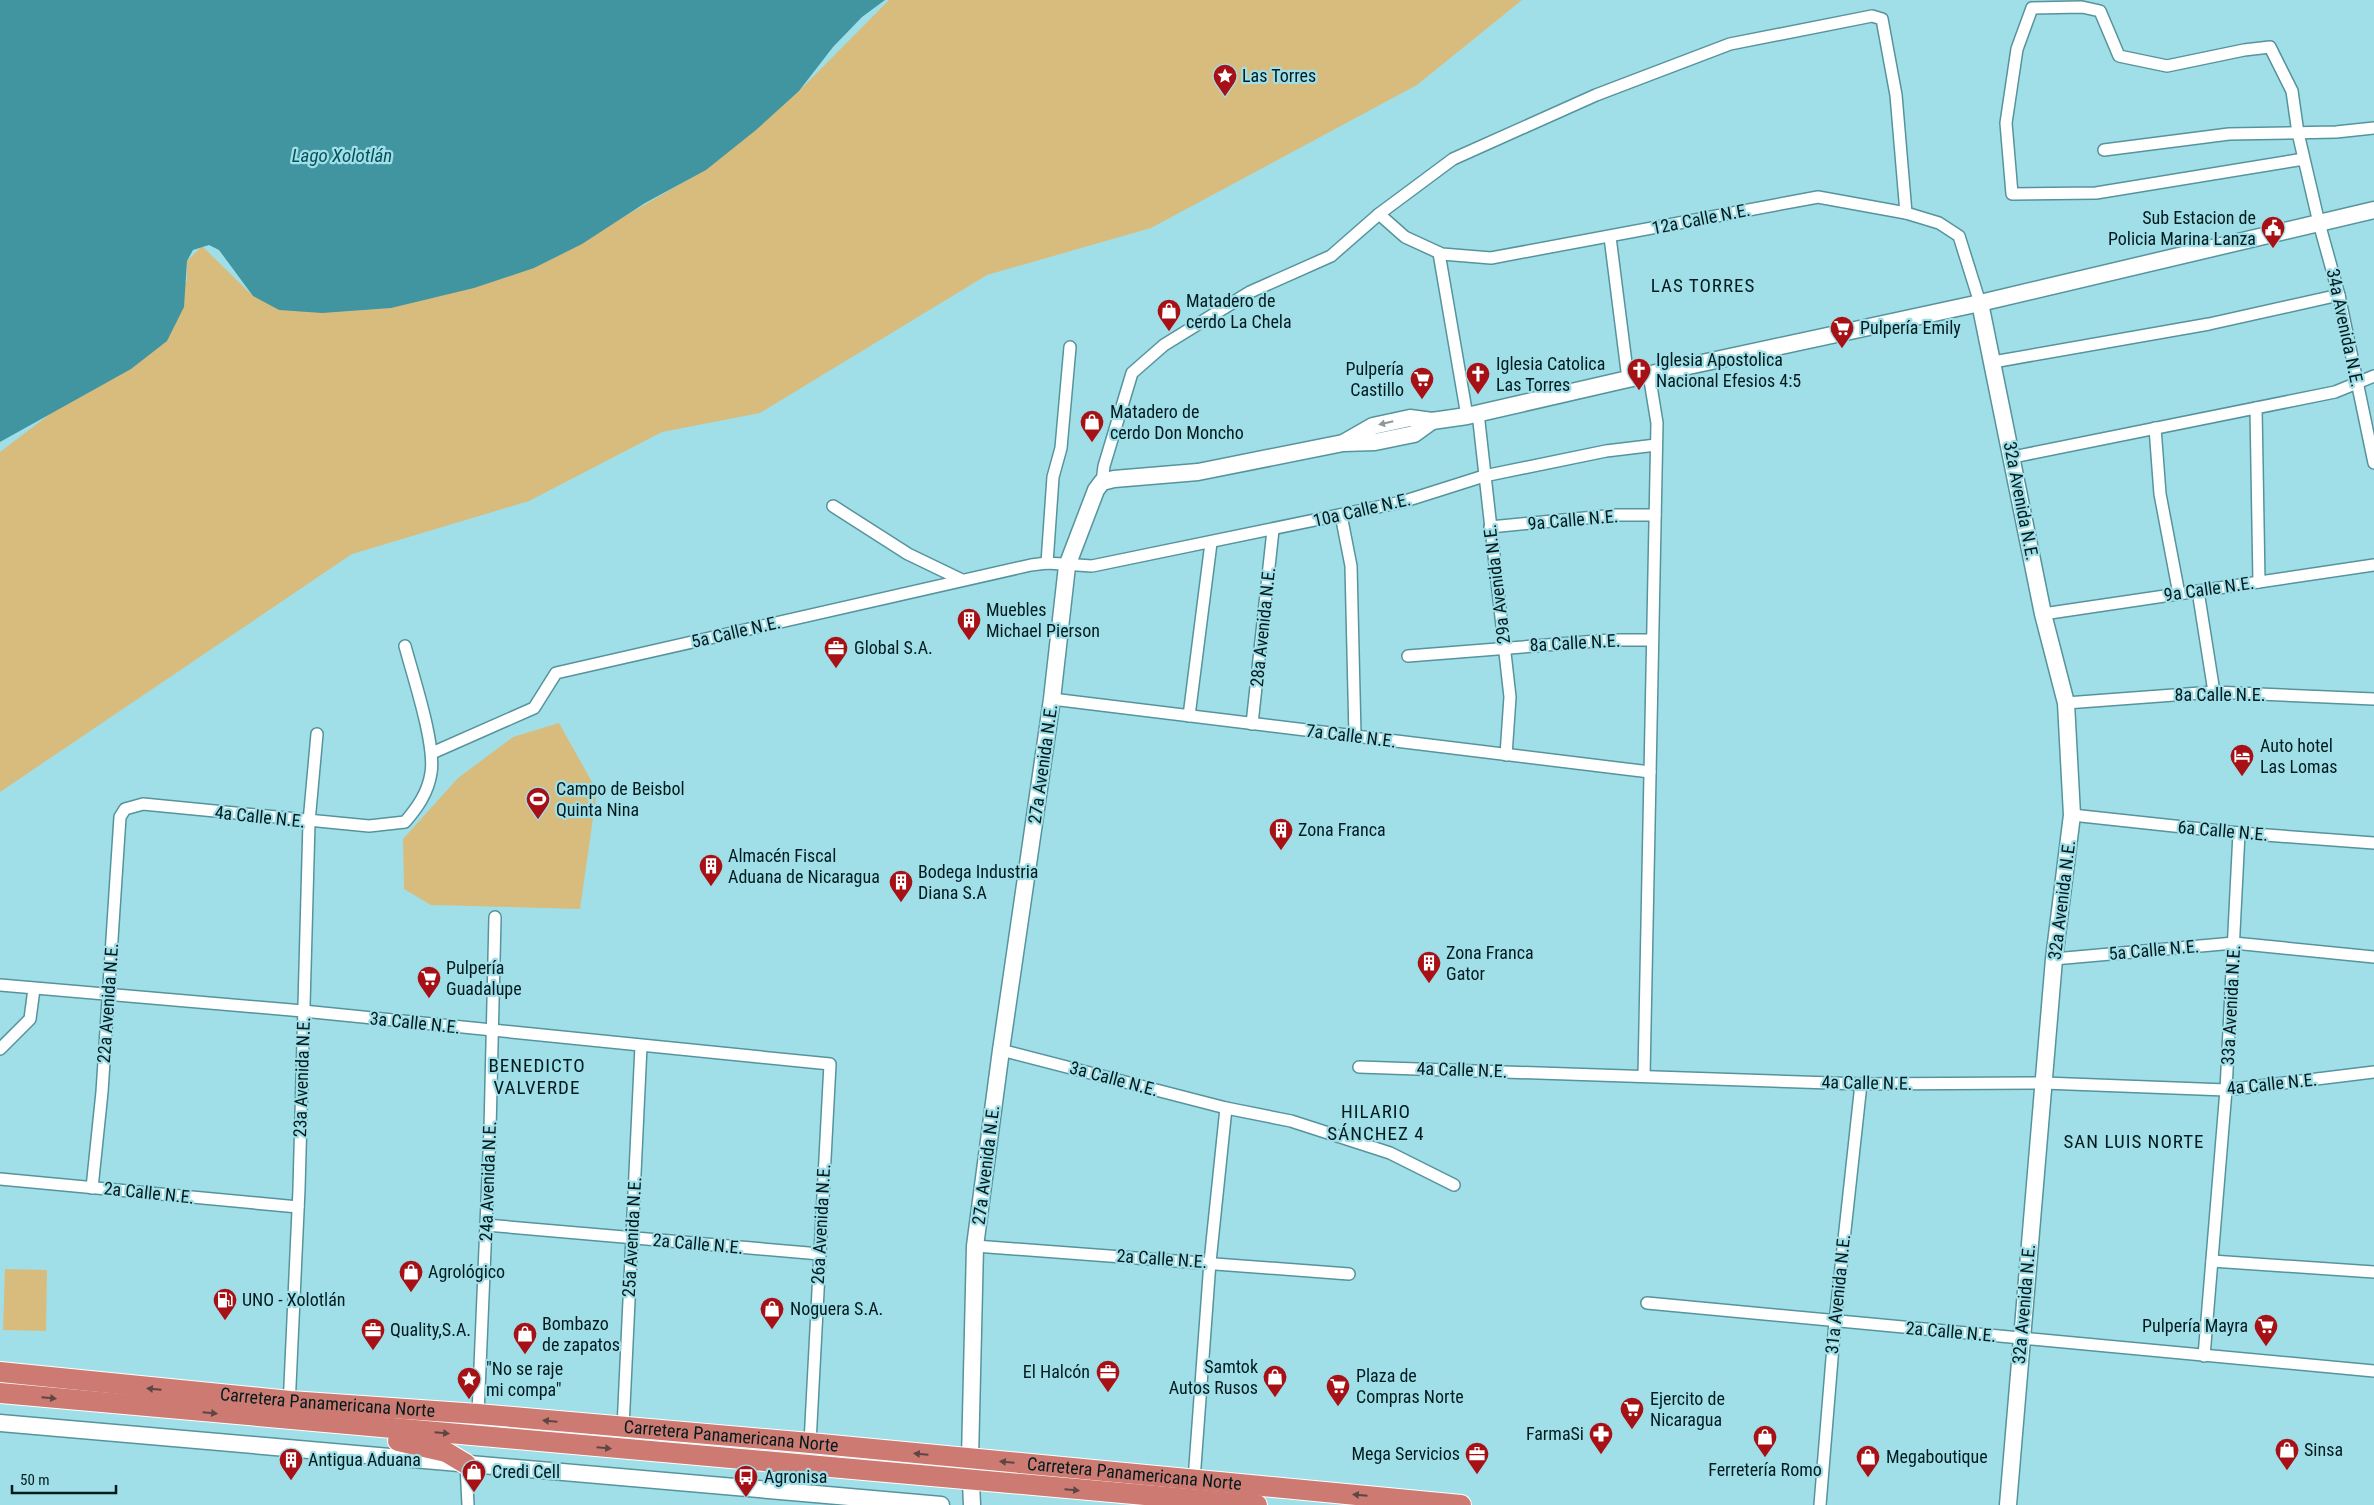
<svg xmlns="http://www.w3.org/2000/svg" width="2374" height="1505" viewBox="0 0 2374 1505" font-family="'Roboto Condensed',sans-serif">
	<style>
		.green { fill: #d8bc7d }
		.water { fill: #4195a0 }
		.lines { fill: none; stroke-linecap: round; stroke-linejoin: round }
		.street-casing { stroke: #56949d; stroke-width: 14 }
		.secondary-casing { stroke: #56949d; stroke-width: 19 }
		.highway-casing { stroke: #fff; stroke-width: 22 }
		.street { stroke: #fff; stroke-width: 11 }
		.secondary { stroke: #fff; stroke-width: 16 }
		.highway { stroke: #cd7b72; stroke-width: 20 }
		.oneway { fill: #8d989a }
		.oneway2 { fill: #5d4644 }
		.labels { text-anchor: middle; stroke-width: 4.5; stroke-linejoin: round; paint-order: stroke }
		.poi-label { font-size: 18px; fill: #021b1f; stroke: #a0dfe8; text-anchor: start }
		.street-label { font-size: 18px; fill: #021b1f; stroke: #a0dfe8 }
		.water-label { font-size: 19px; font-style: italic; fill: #055159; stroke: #a0dfe8 }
		.neighbourhood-label { font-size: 19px; letter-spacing: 1px; fill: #021b1f; stroke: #a0dfe8 }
	</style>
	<rect width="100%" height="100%" fill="#a0dfe8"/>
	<g class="green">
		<polygon points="889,0 1522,0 1417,85 1151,228 987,275 760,413 662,432 529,501 352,554 0,792 0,452 50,414 187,281 187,261 202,246 253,296 534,268 691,178 799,91"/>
		<polygon points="559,723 597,791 580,909 431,905 404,889 403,839 458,778 513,737"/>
		<polygon points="5,1269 47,1270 46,1331 3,1330"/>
	</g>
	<polygon class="water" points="0,0 885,0 862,17 833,47 799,91 756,130 706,170 645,203 582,244 534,268 474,288 391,308 322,313 279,310 253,296 219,250 209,245 193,250 187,261 184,307 167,341 131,369 0,442"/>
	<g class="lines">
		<defs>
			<g id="street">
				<polyline points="2104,150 2229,134 2336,132 2374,128"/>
				<polyline points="2304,159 2096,193 2012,194 2006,123 2017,49 2032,8 2082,7 2100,11 2119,56 2167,66 2244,50 2270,47 2292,91 2298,133 2319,223 2339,295 2374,463"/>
				<polyline points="1379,214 1405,237 1442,254 1491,258 1818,197 1906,213 1939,223 1959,236 1980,303"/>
				<polyline points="1610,237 1628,379"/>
				<polyline points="1439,253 1467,416"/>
				<polyline points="1993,362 2209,324 2339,295"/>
				<polyline points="2256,408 2259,582"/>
				<polyline points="1478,413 1510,697 1506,755"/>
				<polyline points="2155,428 2160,494 2179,594"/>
				<polyline points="2013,457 2335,392 2374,376"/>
				<polyline points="1102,482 1104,466 1132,373 1164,345 1250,292 1331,256 1379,214 1453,159 1596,95 1730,44 1872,16 1882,19 1896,95 1906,213"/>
				<polyline points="833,506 908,554 962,580"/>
				<polyline points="1341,515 1351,566 1355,736"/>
				<polyline points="1490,527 1616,515 1655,515"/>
				<polyline points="1047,563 1053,477 1061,448 1070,347"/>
				<polyline points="2198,591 2214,692"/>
				<polyline points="2043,614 2374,565"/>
				<polyline points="1408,656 1610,640 1652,640"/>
				<polyline points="1052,699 1650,772"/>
				<polyline points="2066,703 2214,692 2374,699"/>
				<polyline points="1189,716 1211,543"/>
				<polyline points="1252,724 1273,530"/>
				<polyline points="432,753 534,708 556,673 1031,565 1047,563 1092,566 1402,502 1484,476 1606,451 1656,445"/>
				<polyline points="2072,815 2239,833 2374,843"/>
				<polyline points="2054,959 2234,943 2374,957"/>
				<polyline points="0,985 303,1011 830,1064 810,1443"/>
				<polyline points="0,1049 30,1019 34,989"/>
				<polyline points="1001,1050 1226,1108 1291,1121 1390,1153 1454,1185"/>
				<polyline points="1359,1067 1861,1084 2044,1083 2226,1090 2374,1072"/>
				<polyline points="1644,1076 1657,423 1649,374"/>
				<polyline points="0,1179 298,1207"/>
				<path d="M 92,1188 L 102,1092 L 120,817 L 125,809 L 143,804 L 369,826 L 405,822 C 417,808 428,793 431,773 C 436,745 413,676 405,646"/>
				<polyline points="486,1225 820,1254"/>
				<polyline points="975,1246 1349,1274"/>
				<polyline points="2212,1261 2374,1272"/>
				<polyline points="1647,1303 2374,1371"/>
				<polyline points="2204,1356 2226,1090 2239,833"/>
				<polyline points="289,1407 299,1189 309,822 317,734"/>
				<polyline points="478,1414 490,1130 495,917"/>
				<polyline points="623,1428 641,1046"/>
				<polyline points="466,1464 468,1505"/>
				<polyline points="1194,1480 1210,1262 1226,1108"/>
				<polyline points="1820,1505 1835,1322 1861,1084"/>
			</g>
			<g id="secondary">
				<polyline points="1980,303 2043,614 2066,703 2072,815 2054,959 2008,1505"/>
				<polyline points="1345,442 1373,426 1410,418 1432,421 1467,416 1628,379 1980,303 2374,210"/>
				<polyline points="0,1423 941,1505"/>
				<polyline points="972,1505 970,1459 975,1246 1001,1050 1052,699 1067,566 1096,490 1102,482 1114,479 1198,472 1343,443 1375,442 1414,434 1432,421"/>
			</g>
			<g id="highway">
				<path id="s1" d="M 0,1372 L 290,1401 L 478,1414 L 810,1443 L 1461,1505"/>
				<polyline points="0,1393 1257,1505"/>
				<polyline points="398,1441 446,1452 466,1464"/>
			</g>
		</defs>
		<use href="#street" class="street-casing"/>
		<use href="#secondary" class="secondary-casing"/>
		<use href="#highway" class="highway-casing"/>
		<use href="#street" class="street"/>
		<use href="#secondary" class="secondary"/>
		<use href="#highway" class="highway"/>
	</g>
	<defs><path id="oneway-solid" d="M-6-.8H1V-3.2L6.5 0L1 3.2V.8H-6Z" transform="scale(1.25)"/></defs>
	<use class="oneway" href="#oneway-solid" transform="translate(1386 423) rotate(167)"/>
	<g class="oneway2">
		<use href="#oneway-solid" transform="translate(154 1389) rotate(-175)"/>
		<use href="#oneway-solid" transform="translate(49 1398) rotate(5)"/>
		<use href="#oneway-solid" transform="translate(210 1413) rotate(5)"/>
		<use href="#oneway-solid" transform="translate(550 1421) rotate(-175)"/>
		<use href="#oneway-solid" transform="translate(442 1433) rotate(5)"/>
		<use href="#oneway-solid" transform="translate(604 1448) rotate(5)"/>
		<use href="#oneway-solid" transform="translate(921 1454) rotate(-175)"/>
		<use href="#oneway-solid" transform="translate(1007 1462) rotate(-175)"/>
		<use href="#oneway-solid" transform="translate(1072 1490) rotate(5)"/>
		<use href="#oneway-solid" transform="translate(1360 1495) rotate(-175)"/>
	</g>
	<defs>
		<symbol id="sight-pin" viewBox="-11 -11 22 30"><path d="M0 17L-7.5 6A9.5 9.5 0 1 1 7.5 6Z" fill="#a71116" stroke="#a0dfe8"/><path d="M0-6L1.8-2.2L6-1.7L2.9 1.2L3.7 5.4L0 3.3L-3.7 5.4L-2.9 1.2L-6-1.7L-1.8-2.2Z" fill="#fff"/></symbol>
		<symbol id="civic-pin" viewBox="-11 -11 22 30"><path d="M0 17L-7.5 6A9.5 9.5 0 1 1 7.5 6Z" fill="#a71116" stroke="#a0dfe8"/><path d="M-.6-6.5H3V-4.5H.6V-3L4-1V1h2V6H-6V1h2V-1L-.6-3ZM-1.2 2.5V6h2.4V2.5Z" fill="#fff"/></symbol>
		<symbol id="shop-pin" viewBox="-11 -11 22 30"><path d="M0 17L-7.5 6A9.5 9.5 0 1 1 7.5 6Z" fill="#a71116" stroke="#a0dfe8"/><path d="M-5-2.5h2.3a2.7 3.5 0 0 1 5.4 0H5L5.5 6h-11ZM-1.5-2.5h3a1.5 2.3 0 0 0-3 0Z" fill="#fff"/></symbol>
		<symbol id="supermarket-pin" viewBox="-11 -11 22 30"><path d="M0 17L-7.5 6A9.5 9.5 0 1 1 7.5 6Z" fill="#a71116" stroke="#a0dfe8"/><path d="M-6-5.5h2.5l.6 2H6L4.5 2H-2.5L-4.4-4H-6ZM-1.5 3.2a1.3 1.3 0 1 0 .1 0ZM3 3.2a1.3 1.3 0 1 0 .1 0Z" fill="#fff"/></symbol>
		<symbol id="church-pin" viewBox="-11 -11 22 30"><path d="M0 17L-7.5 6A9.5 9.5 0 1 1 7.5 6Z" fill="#a71116" stroke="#a0dfe8"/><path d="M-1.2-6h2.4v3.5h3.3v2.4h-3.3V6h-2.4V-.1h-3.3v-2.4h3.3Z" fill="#fff"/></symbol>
		<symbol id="building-pin" viewBox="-11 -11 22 30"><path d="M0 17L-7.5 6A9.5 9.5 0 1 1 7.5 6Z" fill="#a71116" stroke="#a0dfe8"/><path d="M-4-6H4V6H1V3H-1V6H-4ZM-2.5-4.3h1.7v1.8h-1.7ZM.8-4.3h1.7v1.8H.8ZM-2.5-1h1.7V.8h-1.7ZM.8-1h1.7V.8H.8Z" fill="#fff"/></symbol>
		<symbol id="office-pin" viewBox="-11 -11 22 30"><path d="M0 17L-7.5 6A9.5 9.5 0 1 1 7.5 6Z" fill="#a71116" stroke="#a0dfe8"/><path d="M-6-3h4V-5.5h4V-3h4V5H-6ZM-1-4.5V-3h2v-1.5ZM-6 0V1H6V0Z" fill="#fff"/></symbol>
		<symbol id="hotel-pin" viewBox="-11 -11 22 30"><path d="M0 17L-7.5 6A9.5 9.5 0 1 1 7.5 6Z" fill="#a71116" stroke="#a0dfe8"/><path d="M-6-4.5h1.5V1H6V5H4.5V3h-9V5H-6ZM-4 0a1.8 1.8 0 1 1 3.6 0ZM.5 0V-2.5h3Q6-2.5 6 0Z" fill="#fff"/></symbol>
		<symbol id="stadium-pin" viewBox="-11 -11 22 30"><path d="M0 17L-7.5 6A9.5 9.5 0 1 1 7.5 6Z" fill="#a71116" stroke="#a0dfe8"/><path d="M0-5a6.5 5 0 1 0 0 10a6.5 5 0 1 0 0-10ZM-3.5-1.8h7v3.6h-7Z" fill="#fff"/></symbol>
		<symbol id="fuel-pin" viewBox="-11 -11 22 30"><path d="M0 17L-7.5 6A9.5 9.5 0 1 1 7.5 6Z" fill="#a71116" stroke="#a0dfe8"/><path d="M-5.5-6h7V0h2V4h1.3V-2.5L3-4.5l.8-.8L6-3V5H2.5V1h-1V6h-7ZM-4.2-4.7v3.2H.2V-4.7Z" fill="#fff"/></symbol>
		<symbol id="pharmacy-pin" viewBox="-11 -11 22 30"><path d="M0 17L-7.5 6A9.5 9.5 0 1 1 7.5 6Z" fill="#a71116" stroke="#a0dfe8"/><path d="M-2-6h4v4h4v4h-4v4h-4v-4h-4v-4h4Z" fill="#fff"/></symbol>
		<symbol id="bus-pin" viewBox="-11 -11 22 30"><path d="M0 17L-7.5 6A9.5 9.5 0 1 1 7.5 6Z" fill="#a71116" stroke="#a0dfe8"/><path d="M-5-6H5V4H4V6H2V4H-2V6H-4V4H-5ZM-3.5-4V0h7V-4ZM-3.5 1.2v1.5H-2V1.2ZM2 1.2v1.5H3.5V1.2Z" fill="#fff"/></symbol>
	</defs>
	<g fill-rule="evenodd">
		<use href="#sight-pin" x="1211" y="62" width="28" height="38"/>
		<use href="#civic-pin" x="2259" y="214" width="28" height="38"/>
		<use href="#shop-pin" x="1155" y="297" width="28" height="38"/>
		<use href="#supermarket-pin" x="1828" y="314" width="28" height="38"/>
		<use href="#church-pin" x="1625" y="356" width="28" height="38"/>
		<use href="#church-pin" x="1464" y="360" width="28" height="38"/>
		<use href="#supermarket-pin" x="1408" y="365" width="28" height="38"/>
		<use href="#shop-pin" x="1078" y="408" width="28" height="38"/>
		<use href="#building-pin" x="955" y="606" width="28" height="38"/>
		<use href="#office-pin" x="822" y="634" width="28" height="38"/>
		<use href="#hotel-pin" x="2228" y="742" width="28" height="38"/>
		<use href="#stadium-pin" x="524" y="785" width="28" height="38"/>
		<use href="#building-pin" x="1267" y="816" width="28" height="38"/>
		<use href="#building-pin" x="697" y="852" width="28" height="38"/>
		<use href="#building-pin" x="887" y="868" width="28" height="38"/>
		<use href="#building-pin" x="1415" y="949" width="28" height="38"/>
		<use href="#supermarket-pin" x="415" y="964" width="28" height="38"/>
		<use href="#shop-pin" x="397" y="1258" width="28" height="38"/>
		<use href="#fuel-pin" x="211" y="1286" width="28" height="38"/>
		<use href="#shop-pin" x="758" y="1295" width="28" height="38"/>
		<use href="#supermarket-pin" x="2252" y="1312" width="28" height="38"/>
		<use href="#office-pin" x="359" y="1316" width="28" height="38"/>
		<use href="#shop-pin" x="511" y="1320" width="28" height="38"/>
		<use href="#office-pin" x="1094" y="1358" width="28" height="38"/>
		<use href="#shop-pin" x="1261" y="1363" width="28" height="38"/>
		<use href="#sight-pin" x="455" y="1365" width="28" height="38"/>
		<use href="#supermarket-pin" x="1324" y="1372" width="28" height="38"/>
		<use href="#supermarket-pin" x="1618" y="1395" width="28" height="38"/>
		<use href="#pharmacy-pin" x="1587" y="1420" width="28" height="38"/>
		<use href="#shop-pin" x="1751" y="1423" width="28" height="38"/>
		<use href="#shop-pin" x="2273" y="1436" width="28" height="38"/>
		<use href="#office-pin" x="1463" y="1440" width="28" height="38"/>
		<use href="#shop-pin" x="1854" y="1443" width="28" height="38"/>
		<use href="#building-pin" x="277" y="1446" width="28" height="38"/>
		<use href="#shop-pin" x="460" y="1458" width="28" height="38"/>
		<use href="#bus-pin" x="732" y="1463" width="28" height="38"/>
	</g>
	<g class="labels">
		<g class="poi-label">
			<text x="1242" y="82">Las Torres</text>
			<text x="2256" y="224" text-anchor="end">Sub Estacion de<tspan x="2256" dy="21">Policia Marina Lanza</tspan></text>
			<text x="1186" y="307">Matadero de<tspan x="1186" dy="21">cerdo La Chela</tspan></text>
			<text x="1860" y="334">Pulpería Emily</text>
			<text x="1656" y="366">Iglesia Apostolica<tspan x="1656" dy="21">Nacional Efesios 4:5</tspan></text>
			<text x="1496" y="370">Iglesia Catolica<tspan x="1496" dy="21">Las Torres</tspan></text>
			<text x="1404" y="375" text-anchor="end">Pulpería<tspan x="1404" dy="21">Castillo</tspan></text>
			<text x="1110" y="418">Matadero de<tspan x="1110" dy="21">cerdo Don Moncho</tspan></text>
			<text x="986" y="616">Muebles<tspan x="986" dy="21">Michael Pierson</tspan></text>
			<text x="854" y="654">Global S.A.</text>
			<text x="2260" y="752">Auto hotel<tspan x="2260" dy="21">Las Lomas</tspan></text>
			<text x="556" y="795">Campo de Beisbol<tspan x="556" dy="21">Quinta Nina</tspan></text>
			<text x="1298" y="836">Zona Franca</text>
			<text x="728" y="862">Almacén Fiscal<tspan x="728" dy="21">Aduana de Nicaragua</tspan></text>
			<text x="918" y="878">Bodega Industria<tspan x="918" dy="21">Diana S.A</tspan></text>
			<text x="1446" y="959">Zona Franca<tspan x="1446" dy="21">Gator</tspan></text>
			<text x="446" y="974">Pulpería<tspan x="446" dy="21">Guadalupe</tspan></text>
			<text x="428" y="1278">Agrológico</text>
			<text x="242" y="1306">UNO - Xolotlán</text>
			<text x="790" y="1315">Noguera S.A.</text>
			<text x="542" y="1330">Bombazo<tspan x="542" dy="21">de zapatos</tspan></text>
			<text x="2248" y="1332" text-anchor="end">Pulpería Mayra</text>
			<text x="390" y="1336">Quality,S.A.</text>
			<text x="1258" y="1373" text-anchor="end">Samtok<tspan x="1258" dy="21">Autos Rusos</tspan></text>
			<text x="486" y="1375">"No se raje<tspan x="486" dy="21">mi compa"</tspan></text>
			<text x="1090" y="1378" text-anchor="end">El Halcón</text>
			<text x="1356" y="1382">Plaza de<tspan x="1356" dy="21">Compras Norte</tspan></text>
			<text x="1650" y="1405">Ejercito de<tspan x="1650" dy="21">Nicaragua</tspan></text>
			<text x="1584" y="1440" text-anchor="end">FarmaSi</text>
			<text x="2304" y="1456">Sinsa</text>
			<text x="1460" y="1460" text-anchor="end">Mega Servicios</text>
			<text x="1886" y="1463">Megaboutique</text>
			<text x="308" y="1466">Antigua Aduana</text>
			<text x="1765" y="1476" text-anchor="middle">Ferretería Romo</text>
			<text x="492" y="1478">Credi Cell</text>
			<text x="764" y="1483">Agronisa</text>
		</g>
		<g class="street-label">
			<text transform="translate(1701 219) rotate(-11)" y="6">12a Calle N.E.</text>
			<text transform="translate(2345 328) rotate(78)" y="6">34a Avenida N.E.</text>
			<text transform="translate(2021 501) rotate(79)" y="6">32a Avenida N.E.</text>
			<text transform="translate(1362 510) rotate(-13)" y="6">10a Calle N.E.</text>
			<text transform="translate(1573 520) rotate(-5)" y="6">9a Calle N.E.</text>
			<text transform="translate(1497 584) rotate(-97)" y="6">29a Avenida N.E.</text>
			<text transform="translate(2209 589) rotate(-8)" y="6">9a Calle N.E.</text>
			<text transform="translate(1263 627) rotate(-84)" y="6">28a Avenida N.E.</text>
			<text transform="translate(736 632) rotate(-13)" y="6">5a Calle N.E.</text>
			<text transform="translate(1575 643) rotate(-3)" y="6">8a Calle N.E.</text>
			<text x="2220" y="701">8a Calle N.E.</text>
			<text transform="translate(1351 736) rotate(7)" y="6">7a Calle N.E.</text>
			<text transform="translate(1043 764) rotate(-82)" y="6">27a Avenida N.E.</text>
			<text transform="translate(260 817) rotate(6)" y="6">4a Calle N.E.</text>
			<text transform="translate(2223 831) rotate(5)" y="6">6a Calle N.E.</text>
			<text transform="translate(2062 900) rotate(-83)" y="6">32a Avenida N.E.</text>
			<text transform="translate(2154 950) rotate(-5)" y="6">5a Calle N.E.</text>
			<text transform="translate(108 1003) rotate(-86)" y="6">22a Avenida N.E.</text>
			<text transform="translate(2231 1005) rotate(-87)" y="6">33a Avenida N.E.</text>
			<text transform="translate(415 1023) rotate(6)" y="6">3a Calle N.E.</text>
			<text transform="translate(1462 1070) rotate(2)" y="6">4a Calle N.E.</text>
			<text transform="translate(302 1077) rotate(-88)" y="6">23a Avenida N.E.</text>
			<text transform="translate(1114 1079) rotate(15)" y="6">3a Calle N.E.</text>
			<text transform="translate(1867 1083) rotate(1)" y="6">4a Calle N.E.</text>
			<text transform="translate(2272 1084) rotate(-6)" y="6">4a Calle N.E.</text>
			<text transform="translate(986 1165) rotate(-83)" y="6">27a Avenida N.E.</text>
			<text transform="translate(488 1181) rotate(-88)" y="6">24a Avenida N.E.</text>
			<text transform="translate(149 1193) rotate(6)" y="6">2a Calle N.E.</text>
			<text transform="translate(821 1224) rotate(-87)" y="6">26a Avenida N.E.</text>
			<text transform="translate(632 1237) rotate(-87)" y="6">25a Avenida N.E.</text>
			<text transform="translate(698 1244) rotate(5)" y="6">2a Calle N.E.</text>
			<text transform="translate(1162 1259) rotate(4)" y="6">2a Calle N.E.</text>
			<text transform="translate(1838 1294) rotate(-84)" y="6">31a Avenida N.E.</text>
			<text transform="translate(2024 1304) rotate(-85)" y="6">32a Avenida N.E.</text>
			<text transform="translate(1951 1332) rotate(5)" y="6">2a Calle N.E.</text>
			<text dy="6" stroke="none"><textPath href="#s1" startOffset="329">Carretera Panamericana Norte</textPath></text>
			<text dy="6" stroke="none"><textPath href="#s1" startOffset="734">Carretera Panamericana Norte</textPath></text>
			<text dy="6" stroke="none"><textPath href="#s1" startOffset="1139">Carretera Panamericana Norte</textPath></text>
		</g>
		<g class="water-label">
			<text x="342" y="162">Lago Xolotlán</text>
		</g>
		<g class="neighbourhood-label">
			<text x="1703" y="292">LAS TORRES</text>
			<text x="537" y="1072">BENEDICTO<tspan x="537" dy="22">VALVERDE</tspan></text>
			<text x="1376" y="1118">HILARIO<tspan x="1376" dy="22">SÁNCHEZ 4</tspan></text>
			<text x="2134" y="1148">SAN LUIS NORTE</text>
		</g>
	</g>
	<path d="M12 1485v8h104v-8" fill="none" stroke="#021b1f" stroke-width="2.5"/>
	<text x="20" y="1485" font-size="15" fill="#021b1f" stroke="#a0dfe8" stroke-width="4" paint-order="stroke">50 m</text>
</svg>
